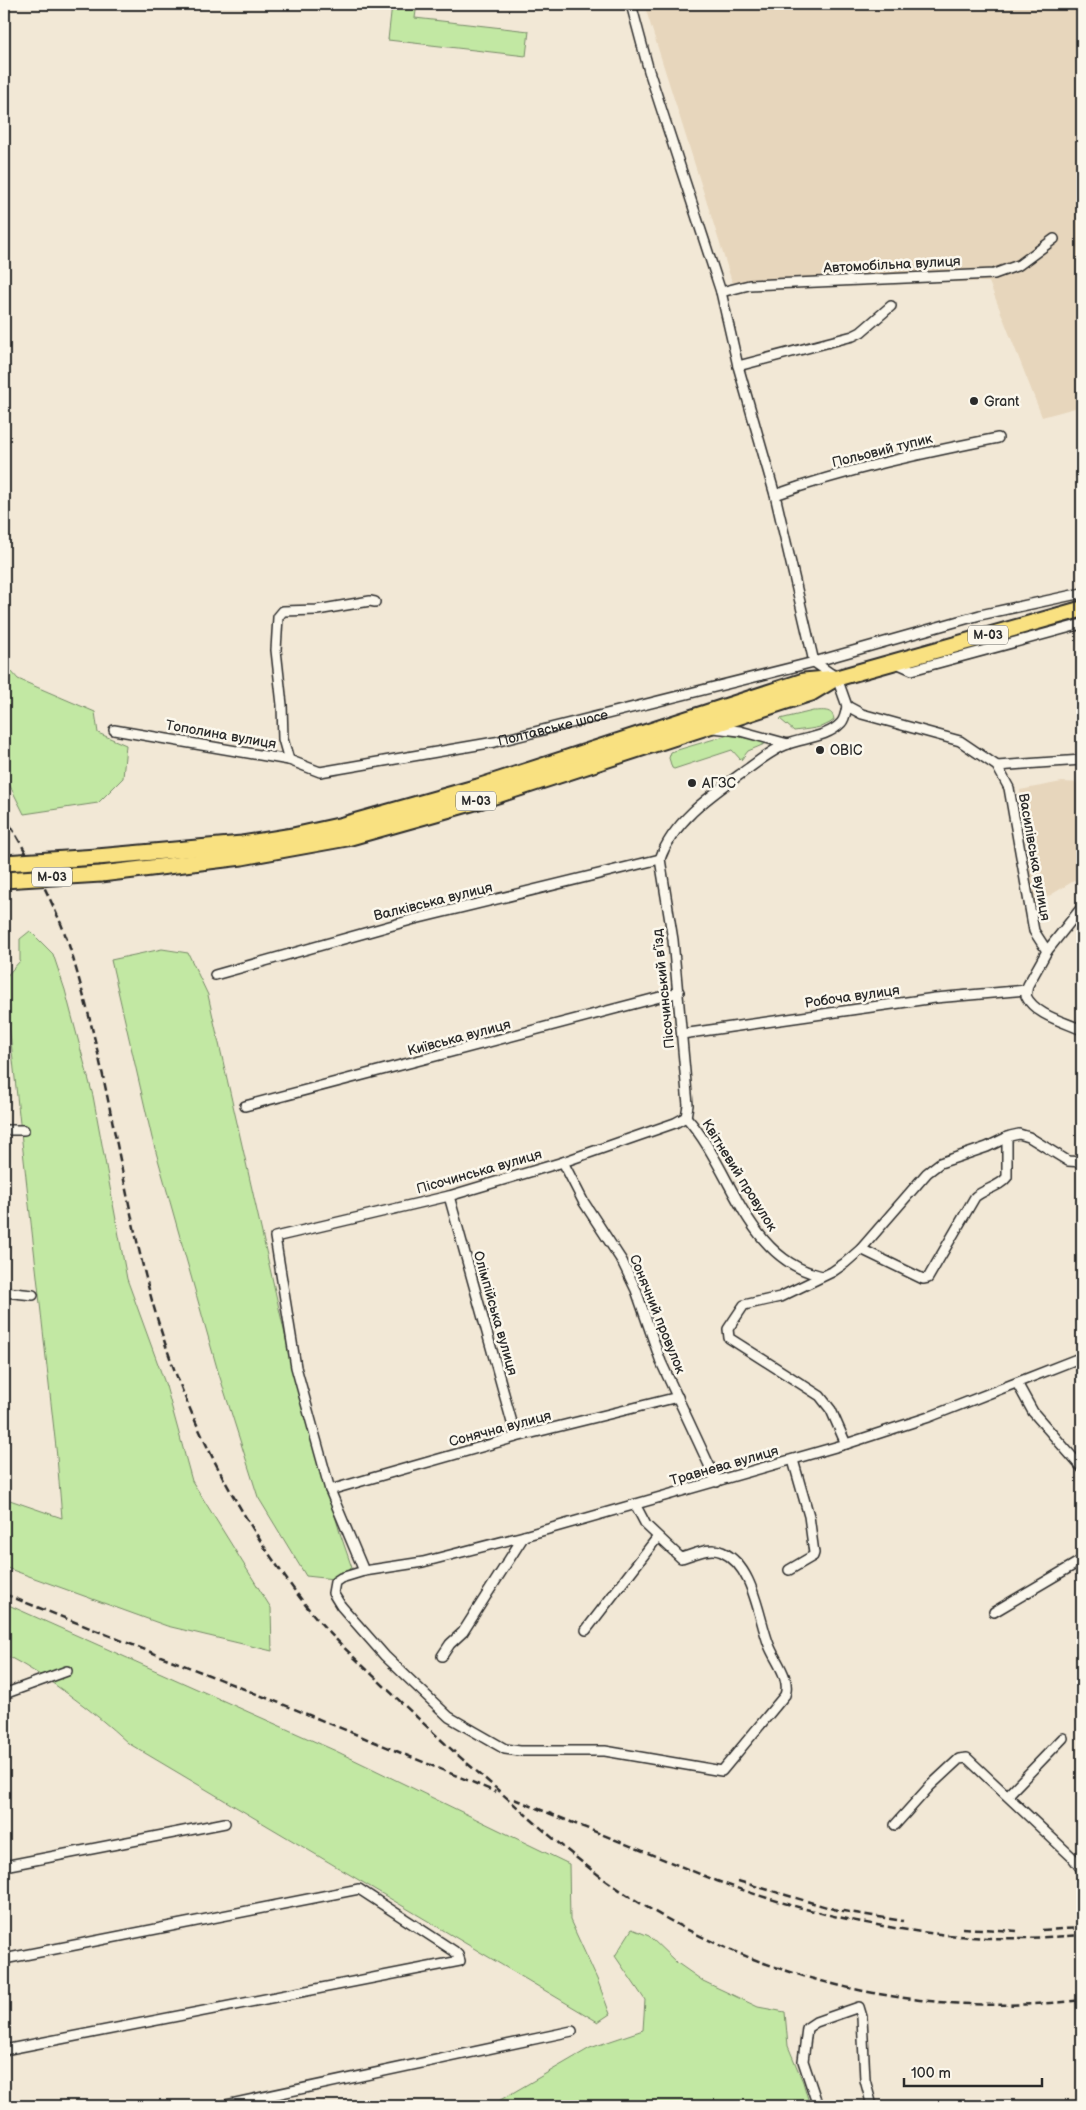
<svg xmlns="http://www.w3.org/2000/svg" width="1086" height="2110" viewBox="0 0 1086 2110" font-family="'Balsamiq Sans',sans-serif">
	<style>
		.built { fill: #e7d6bc }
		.green { fill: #c2e8a3; stroke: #768a67 }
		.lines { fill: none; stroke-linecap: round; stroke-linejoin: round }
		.street-casing { stroke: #2b2b2b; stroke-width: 12 }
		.highway-casing { stroke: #2b2b2b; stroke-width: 19 }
		.street { stroke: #fbf7ec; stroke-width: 9 }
		.highway { stroke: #f9e181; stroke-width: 15 }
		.rail { stroke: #2b2b2b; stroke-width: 2.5; stroke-dasharray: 8 4; stroke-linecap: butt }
		.highway-bridge-casing { stroke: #2b2b2b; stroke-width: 19; stroke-linecap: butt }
		.highway-bridge { stroke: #f9e181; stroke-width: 15 }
		.poi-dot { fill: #2b2b2b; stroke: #fbf7ec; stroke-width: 2 }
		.labels { text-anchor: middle; stroke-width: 5; stroke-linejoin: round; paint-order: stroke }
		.shield { fill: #fbf7ec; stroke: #696865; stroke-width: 1 }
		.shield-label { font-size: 12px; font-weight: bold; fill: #2b2b2b }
		.street-label { font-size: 14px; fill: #2b2b2b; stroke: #fbf7ec }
		.poi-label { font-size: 14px; fill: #2b2b2b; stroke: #fbf7ec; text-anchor: start }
	</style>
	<rect width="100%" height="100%" fill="#f2e8d6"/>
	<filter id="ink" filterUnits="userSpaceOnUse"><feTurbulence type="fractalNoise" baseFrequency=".02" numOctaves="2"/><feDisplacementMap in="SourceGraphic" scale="10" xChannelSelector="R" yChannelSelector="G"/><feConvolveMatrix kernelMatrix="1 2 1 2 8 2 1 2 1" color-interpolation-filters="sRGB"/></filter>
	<g filter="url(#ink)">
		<g class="built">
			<polygon points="644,4 1082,4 1082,406 1042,417 989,282 732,282"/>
			<polygon points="1062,782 1082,783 1082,876 1034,905 1020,790"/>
		</g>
		<g class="green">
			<polygon points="392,4 417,4 415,18 529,31 526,56 388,40"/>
			<polygon points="4,663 18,679 95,712 98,733 126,745 123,778 98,803 24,814 4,774"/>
			<path d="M 813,711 C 822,711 833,708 834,720 C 824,729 807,729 794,731 L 780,719 Z"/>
			<polygon points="728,735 760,740 767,743 748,751 741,760 732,750 674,769 672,768 669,758 671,752 674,751"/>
			<polygon points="30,931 53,954 65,990 93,1096 127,1279 166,1386 192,1481 271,1608 272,1651 167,1626 4,1567 4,1498 62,1518 57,1457 4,979 20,961 20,939"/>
			<polygon points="162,949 188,953 208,995 293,1370 340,1533 352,1568 334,1579 306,1576 258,1497 217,1368 152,1138 111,960"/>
			<path d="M 4,1603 L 336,1751 L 569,1864 L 570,1920 L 597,1979 L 610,2014 L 598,2022 L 128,1743 C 90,1708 49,1678 4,1654 Z"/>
			<polygon points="632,1929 649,1936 676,1962 703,1981 758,2007 785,2012 788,2046 803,2082 810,2106 490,2106 590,2048 643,2030 645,2000 615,1956"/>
		</g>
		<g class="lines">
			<defs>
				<g id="street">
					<polyline points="631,4 649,71 721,292 738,366 775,495 814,662"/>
					<polyline points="721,292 749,285 994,274 1019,265 1054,239"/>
					<polyline points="738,366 853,336 861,332 891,306"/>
					<path d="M 775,495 C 847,469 923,453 998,438"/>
					<path d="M 814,662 L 837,678 L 847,706 L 862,714 L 960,741 L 997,766 L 1009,788 L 1034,931 L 1047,951 L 1028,985 L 1026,996 C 1035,1015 1065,1022 1082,1030"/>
					<polyline points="894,662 912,670 1082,624"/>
					<polyline points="713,728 740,731 788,744"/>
					<path id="s1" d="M 114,730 L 289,760 L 320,772 L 495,742 L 814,662 L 980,615 L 1082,593"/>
					<polyline points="289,760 283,739 282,705 276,650 278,617 283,611 317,610 370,601 375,602"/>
					<polyline points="997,766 1082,760"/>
					<polyline points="1047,951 1082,907"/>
					<polyline points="215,975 411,920 660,859"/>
					<polyline points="682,1034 935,998 1026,990"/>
					<polyline points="245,1106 679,992"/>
					<path d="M 686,1117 L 688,1105 L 673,940 L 660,859 C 674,819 716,792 749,768 C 761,759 774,749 788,744 C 804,738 828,737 841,723 C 845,719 846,711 847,706"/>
					<path d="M 686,1117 C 733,1169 745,1259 822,1276"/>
					<polyline points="4,1130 24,1130"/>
					<polyline points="563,1162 583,1201 622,1261 636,1290 661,1362 717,1482"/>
					<polyline points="449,1196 516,1437"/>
					<path d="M 861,1249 L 923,1279 L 928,1278 L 975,1197 C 984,1189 1000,1187 1007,1177 L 1007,1137"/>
					<polyline points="4,1292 33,1295"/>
					<polyline points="1017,1383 1033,1412 1082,1468"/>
					<polyline points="846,1444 831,1410 820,1396 729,1338 728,1329 744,1305 780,1297 832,1272 845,1263 861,1249 927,1173 940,1163 987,1147 1010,1136 1019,1134 1029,1137 1068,1161 1082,1162"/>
					<polyline points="330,1490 516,1437 678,1397"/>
					<path d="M 635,1504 L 646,1525 L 681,1558 C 693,1555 709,1546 722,1552 C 754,1566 758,1617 769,1645 C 775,1661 791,1678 785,1695 L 722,1771 L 605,1751 L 520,1751 L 505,1749 L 449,1717 L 385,1656 L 341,1606 L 333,1593 L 335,1582 L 341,1578 L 364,1571 L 423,1562 L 524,1536 L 846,1444 L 929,1417 L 1082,1357"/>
					<polyline points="789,1570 813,1556 814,1553 809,1516 793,1460"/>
					<polyline points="364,1571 330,1490 296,1367 275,1237 449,1196 563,1162 675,1123 686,1117"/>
					<polyline points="994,1612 1082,1560"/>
					<polyline points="586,1630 657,1538"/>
					<polyline points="442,1656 450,1644 463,1632 524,1536"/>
					<polyline points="4,1694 67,1671"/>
					<polyline points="1008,1795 1063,1738"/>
					<polyline points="895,1825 930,1786 959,1759 967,1758 1073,1858 1082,1870"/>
					<polyline points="4,1866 225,1823"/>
					<polyline points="4,1959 359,1889 454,1951 458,1955 460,1961 4,2050"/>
					<polyline points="221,2106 572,2031"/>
					<polyline points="818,2106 803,2061 807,2028 816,2022 859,2007 862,2017 865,2080 872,2106"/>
				</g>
				<g id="highway">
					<polyline points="97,857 242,844 293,836 343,825 478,787 804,681 837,678 1082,609"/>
					<polyline points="101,874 242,857 347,838 482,800 811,693 831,681"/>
				</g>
			</defs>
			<use href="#street" class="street-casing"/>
			<use href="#highway" class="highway-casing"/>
			<use href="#street" class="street"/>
			<use href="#highway" class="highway"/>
			<g class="rail">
				<path d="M 4,815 C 24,848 43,882 58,917 C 70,943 77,973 85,1001 C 116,1115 128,1234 166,1346 C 197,1439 245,1525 304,1603 C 327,1633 357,1660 384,1686 C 412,1712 439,1739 468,1764 C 513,1802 556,1844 604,1879 C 741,1977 915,2020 1082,2000"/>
				<polyline points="4,1594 292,1708 496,1792"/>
				<path d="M 514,1799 L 717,1881 C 804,1913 895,1933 987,1938 C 1019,1939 1051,1937 1082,1935"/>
				<polyline points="738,1881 837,1910 903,1921"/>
				<polyline points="962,1928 1017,1931"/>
				<polyline points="1042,1930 1082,1928"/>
			</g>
			<defs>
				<g id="highway-bridge">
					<polyline points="4,863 97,857"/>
					<polyline points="4,880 101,874"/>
				</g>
			</defs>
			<use href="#highway-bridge" class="highway-bridge-casing"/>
			<use href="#highway-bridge" class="highway-bridge"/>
		</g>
	</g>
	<g class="poi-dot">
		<circle cx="974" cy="401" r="5"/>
		<circle cx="820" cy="750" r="5"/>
		<circle cx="692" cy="783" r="5"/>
	</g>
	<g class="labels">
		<g class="shield">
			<rect x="968" y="625.5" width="40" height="19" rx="4"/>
			<rect x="456" y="791.5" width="40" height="19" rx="4"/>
			<rect x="32" y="867.5" width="40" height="19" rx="4"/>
		</g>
		<g class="shield-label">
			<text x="988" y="639">М-03</text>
			<text x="476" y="805">М-03</text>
			<text x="52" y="881">М-03</text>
		</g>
		<g class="street-label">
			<text transform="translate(892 264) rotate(-3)" y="5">Автомобільна вулиця</text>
			<text transform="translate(882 450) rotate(-14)" y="5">Польовий тупик</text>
			<text dy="5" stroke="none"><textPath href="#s1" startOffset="448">Полтавське шосе</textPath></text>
			<text transform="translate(221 734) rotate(10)" y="5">Тополина вулиця</text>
			<text transform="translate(1035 857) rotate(80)" y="5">Василівська вулиця</text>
			<text transform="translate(433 901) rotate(-14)" y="5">Валківська вулиця</text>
			<text transform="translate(663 989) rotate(-96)" y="5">Пісочинський в’їзд</text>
			<text transform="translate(852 996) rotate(-8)" y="5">Робоча вулиця</text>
			<text transform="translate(459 1037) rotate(-15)" y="5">Київська вулиця</text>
			<text transform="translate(479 1171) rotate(-16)" y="5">Пісочинська вулиця</text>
			<text transform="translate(740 1175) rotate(58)" y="5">Квітневий провулок</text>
			<text transform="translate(496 1313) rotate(74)" y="5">Олімпійська вулиця</text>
			<text transform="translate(658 1314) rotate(68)" y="5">Сонячний провулок</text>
			<text transform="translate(500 1428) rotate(-15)" y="5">Сонячна вулиця</text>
			<text transform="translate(724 1465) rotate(-16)" y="5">Травнева вулиця</text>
		</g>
		<g class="poi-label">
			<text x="984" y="406">Grant</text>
			<text x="830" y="755">ОВІС</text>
			<text x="702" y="788">АГЗС</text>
		</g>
	</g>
	<rect width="1086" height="2110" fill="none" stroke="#fbf7ec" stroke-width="20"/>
	<rect x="10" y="10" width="1066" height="2090" fill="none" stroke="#2b2b2b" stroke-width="2" filter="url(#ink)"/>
	<path d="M904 2078v8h138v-8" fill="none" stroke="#2b2b2b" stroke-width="2.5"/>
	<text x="911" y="2078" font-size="15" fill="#2b2b2b" stroke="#fbf7ec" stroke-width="4" paint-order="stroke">100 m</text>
</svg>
